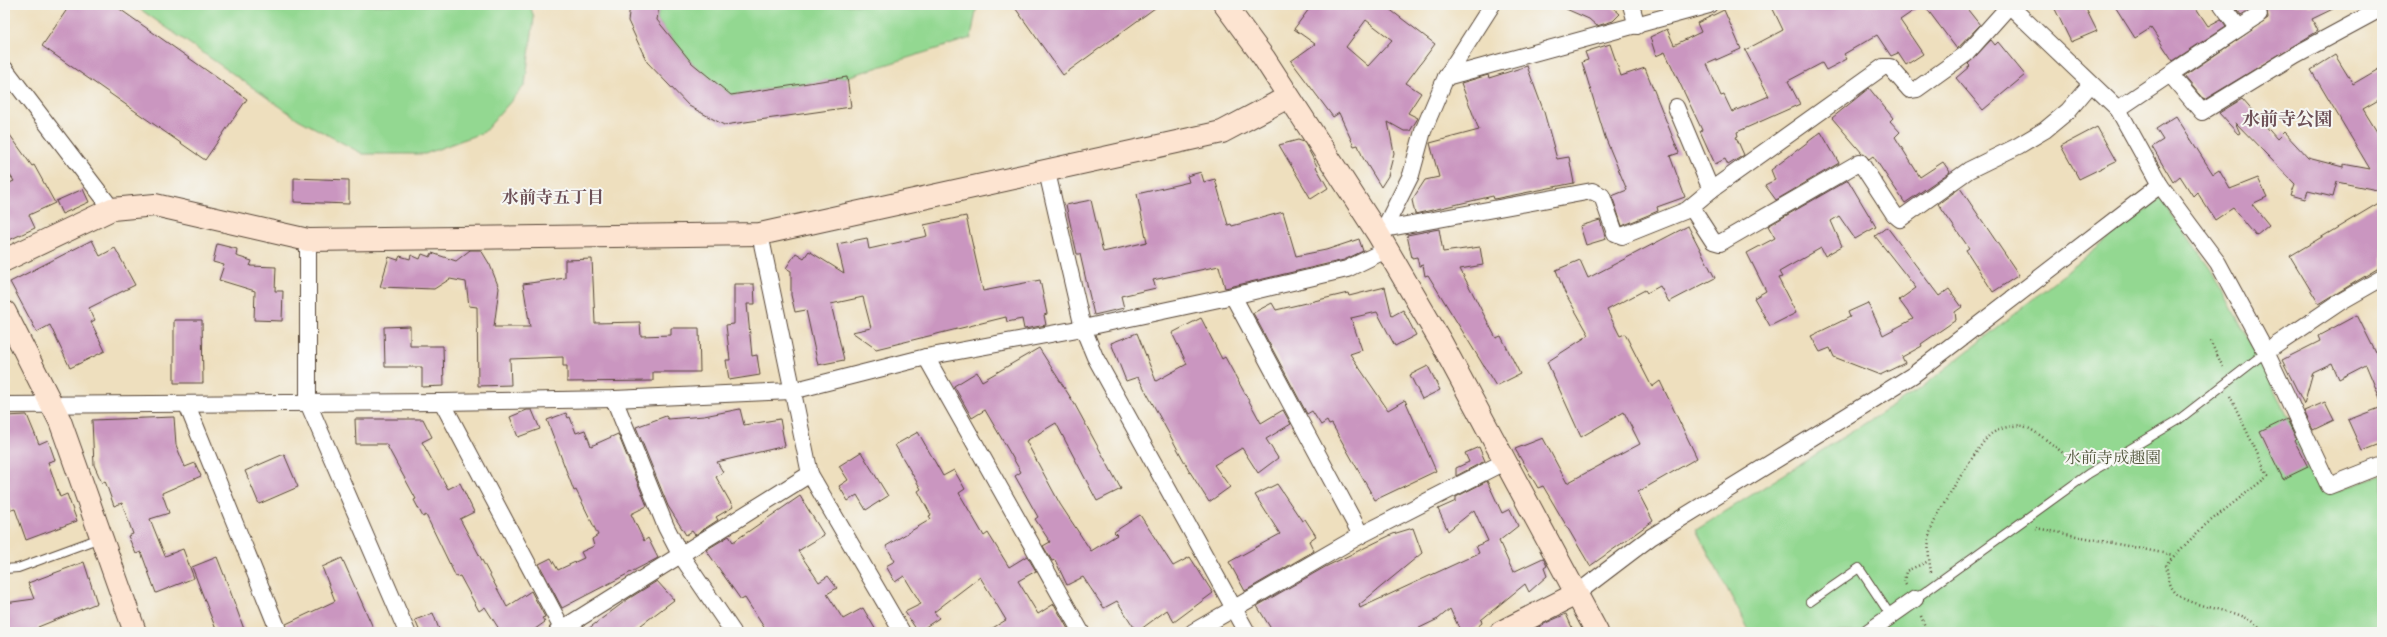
<svg xmlns="http://www.w3.org/2000/svg" width="2387" height="637" viewBox="0 0 2387 637" font-family="Vollkorn,'Noto Serif JP',serif">
	<style>
		.green { fill: #93d891; stroke: #678158 }
		.building { fill: #ca96c0; fill-rule: evenodd }
		.lines { fill: none; stroke-linecap: round; stroke-linejoin: round }
		.lane-casing { stroke: #564536; stroke-width: 10 }
		.street-casing { stroke: #564536; stroke-width: 18 }
		.secondary-casing { stroke: #564536; stroke-width: 24 }
		.path { stroke: #564536; stroke-width: 2.5; stroke-dasharray: 1 3; stroke-linecap: butt }
		.lane { stroke: #fff; stroke-width: 8 }
		.street { stroke: #fff; stroke-width: 16 }
		.secondary { stroke: #fde4d1; stroke-width: 22 }
		.labels { text-anchor: middle; stroke-width: 4; stroke-linejoin: round; paint-order: stroke }
		.park-label { font-size: 16px; fill: #51563b; stroke: #f6f6f2 }
		.neighbourhood-label { font-size: 17px; font-weight: bold; fill: #6d5057; stroke: #f6f6f2 }
		.quarter-label { font-size: 18px; font-weight: bold; fill: #6d5057; stroke: #f6f6f2 }
	</style>
	<rect width="100%" height="100%" fill="#f6f6f2"/>
	<filter id="ink" filterUnits="userSpaceOnUse"><feTurbulence type="fractalNoise" baseFrequency=".025" numOctaves="2"/><feDisplacementMap in="SourceGraphic" scale="8" xChannelSelector="R" yChannelSelector="G"/><feConvolveMatrix kernelMatrix="1 2 1 2 8 2 1 2 1" color-interpolation-filters="sRGB"/></filter>
	<filter id="wash" filterUnits="userSpaceOnUse"><feTurbulence type="fractalNoise" baseFrequency=".012" numOctaves="4" result="noise"/><feDisplacementMap in="SourceGraphic" scale="16" xChannelSelector="R" yChannelSelector="G"/><feGaussianBlur stdDeviation="0.9" result="paint"/><feColorMatrix in="noise" values="0 0 0 0 0 0 0 0 0 0 0 0 0 0 0 0 0 1.4 0 .05"/><feComposite in="paint" operator="in"/></filter>
	<g filter="url(#wash)">
		<rect width="100%" height="100%" fill="#eedfbe"/>
		<g class="green">
			<polygon points="134,5 530,5 534,18 525,85 484,132 425,154 363,154 298,119"/>
			<polygon points="659,5 977,5 971,38 847,77 731,95 692,63 657,20"/>
			<polygon points="2160,198 2212,270 2328,494 2382,474 2382,632 1750,632 1696,530 1921,388"/>
		</g>
		<g id="blocks">
			<g class="building">
				<polygon points="70,5 114,5 247,99 205,160 42,46"/>
				<polygon points="630,5 659,5 657,20 692,63 731,95 847,77 851,107 724,125 689,106 647,62 628,21"/>
				<polygon points="1013,5 1159,5 1063,75"/>
				<path d="M 1312,5 L 1384,5 L 1435,44 L 1406,83 L 1421,93 L 1408,113 L 1418,118 L 1410,131 L 1404,131 L 1388,122 L 1394,153 L 1388,176 L 1381,187 L 1363,158 L 1358,145 L 1354,146 L 1339,113 L 1333,117 L 1291,61 L 1315,44 L 1294,29 ZM 1366,20 L 1392,40 L 1368,66 L 1346,47 Z"/>
				<polygon points="1557,5 1610,5 1620,14 1613,21 1597,26 1589,19"/>
				<polygon points="1771,5 1922,5 1900,20 1923,54 1906,65 1898,53 1891,56 1877,35 1844,54 1847,59 1826,70 1822,63 1788,81 1800,104 1737,132 1738,136 1736,137 1744,155 1728,165 1725,159 1715,164 1700,131 1702,130 1665,52 1656,56 1650,37 1667,29 1674,45 1701,32 1697,23 1724,10 1741,49 1707,64 1721,96 1724,95 1732,112 1769,96 1745,50 1783,30"/>
				<polygon points="1924,5 1964,5 1980,25 1957,49"/>
				<polygon points="2053,5 2084,5 2097,31 2071,42"/>
				<polygon points="2114,5 2194,5 2208,26 2221,19 2226,26 2173,61 2151,28 2135,38"/>
				<polygon points="2234,5 2341,5 2312,19 2318,31 2204,100 2184,76 2268,19 2267,10 2263,6 2254,7 2241,15"/>
				<polygon points="1991,40 1995,45 1998,42 2025,75 1983,110 1956,78 1970,66 1968,64"/>
				<polygon points="1610,44 1621,76 1645,68 1679,153 1670,156 1685,197 1657,207 1658,211 1622,226 1612,196 1627,190 1605,137 1582,62 1588,60 1585,52"/>
				<polygon points="2335,55 2353,84 2382,67 2382,98 2363,109 2382,140 2382,191 2337,182 2333,197 2308,191 2305,199 2291,195 2295,184 2235,122 2240,133 2238,134 2219,113 2242,99 2277,139 2284,132 2308,158 2343,167 2343,164 2370,169 2311,70"/>
				<polygon points="1527,66 1544,112 1557,159 1569,157 1574,183 1494,199 1493,196 1415,214 1412,200 1425,180 1439,177 1430,143 1479,130 1461,83 1488,75 1489,78"/>
				<polygon points="1869,88 1893,118 1890,121 1900,132 1895,137 1920,177 1943,162 1950,172 1905,203 1873,156 1869,159 1862,153 1832,118"/>
				<polygon points="2176,116 2213,174 2219,170 2230,189 2258,178 2267,197 2252,204 2269,225 2256,236 2233,208 2215,220 2197,192 2193,196 2180,176 2173,182 2152,147 2163,140 2156,129"/>
				<polygon points="2097,127 2116,161 2079,179 2061,146"/>
				<polygon points="5,128 32,166 34,165 55,203 29,215 35,228 5,242 5,185 14,181 5,168"/>
				<polygon points="1821,132 1839,163 1776,200 1765,185 1775,180 1771,170"/>
				<polygon points="1298,140 1304,142 1308,149 1317,166 1316,167 1328,188 1311,199 1279,145"/>
				<polygon points="1201,172 1204,182 1215,179 1228,225 1231,224 1232,226 1283,212 1296,256 1326,250 1359,239 1363,251 1344,260 1225,288 1219,266 1153,280 1156,288 1121,296 1124,308 1094,315 1080,254 1077,254 1066,205 1091,200 1103,252 1147,242 1137,194 1189,182 1187,176"/>
				<polygon points="294,178 349,180 349,204 294,202"/>
				<polygon points="1848,180 1876,227 1855,239 1839,216 1831,221 1842,246 1825,256 1821,248 1779,272 1782,277 1778,278 1796,313 1770,326 1754,298 1766,291 1747,253 1775,238 1768,226"/>
				<polygon points="1960,188 2019,275 1993,292 1966,250 1969,248 1938,204"/>
				<polygon points="83,189 89,202 62,214 56,201"/>
				<polygon points="2382,201 2382,266 2319,304 2290,256"/>
				<polygon points="966,216 983,291 1040,280 1047,314 1044,315 1046,325 1024,329 1022,319 1007,322 1006,317 876,349 852,332 871,328 863,297 831,304 844,360 818,365 806,310 795,312 791,295 791,271 786,268 796,253 804,258 809,251 844,273 837,244 867,238 869,249 927,236 924,225"/>
				<polygon points="1600,220 1606,239 1586,245 1580,226"/>
				<polygon points="1688,226 1715,278 1669,302 1660,286 1647,293 1645,290 1607,310 1620,336 1625,334 1652,387 1660,381 1697,458 1638,492 1653,521 1590,566 1543,486 1538,488 1515,449 1543,438 1567,483 1640,444 1624,412 1581,437 1547,362 1589,335 1564,291 1556,270 1580,260 1588,278"/>
				<polygon points="1887,227 1939,296 1949,289 1962,307 1955,312 1956,320 1921,344 1922,346 1902,357 1905,363 1880,375 1834,357 1830,348 1820,352 1811,336 1850,317 1848,312 1868,303 1883,335 1913,319 1899,300 1916,288 1875,236"/>
				<polygon points="1439,229 1443,252 1480,247 1483,265 1460,269 1496,338 1501,336 1520,374 1496,386 1428,275 1425,276 1423,265 1419,266 1417,257 1412,258 1407,235"/>
				<polygon points="92,240 100,256 115,248 135,285 89,308 95,320 91,322 105,351 70,368 50,325 37,332 10,282"/>
				<polygon points="217,244 237,249 236,256 252,261 250,266 276,267 275,291 283,291 282,321 254,320 255,291 219,280 224,265 213,262"/>
				<polygon points="470,250 481,250 490,265 499,288 494,327 530,327 523,284 565,278 565,260 592,259 595,323 640,322 641,336 671,335 671,328 699,328 700,372 653,372 653,381 567,382 567,366 563,366 563,357 510,359 511,385 478,386 477,307 469,306 466,282 450,279 434,289 380,287 389,257 398,260 400,256 410,259 411,255 420,259 422,254 430,257 432,253 456,261"/>
				<polygon points="734,284 754,284 755,304 747,304 752,356 757,355 760,375 729,380 726,360 730,360 726,325 734,324"/>
				<polygon points="1385,287 1392,316 1403,310 1416,335 1395,346 1377,312 1351,318 1362,350 1350,354 1388,410 1405,400 1436,471 1375,500 1332,424 1329,425 1327,421 1321,425 1312,411 1307,414 1253,313 1272,303 1276,310 1348,293 1349,296"/>
				<polygon points="2357,315 2376,353 2382,351 2382,403 2366,365 2339,379 2332,363 2313,372 2304,404 2282,360 2320,341 2318,336"/>
				<polygon points="1201,318 1222,359 1225,357 1261,423 1283,410 1291,424 1266,439 1278,458 1258,473 1242,448 1214,465 1230,487 1209,502 1190,472 1138,377 1126,381 1111,343 1137,333 1156,381 1187,364 1172,333"/>
				<polygon points="174,320 202,320 203,383 174,383"/>
				<polygon points="410,326 410,346 443,346 444,386 422,387 422,367 385,367 384,327"/>
				<polygon points="1039,348 1074,403 1121,489 1097,501 1056,423 1026,441 1060,504 1091,551 1117,535 1114,532 1140,515 1173,566 1190,557 1213,593 1174,622 1167,610 1137,632 1117,601 1104,608 1083,577 1067,585 1055,560 1052,561 1043,546 1050,542 1035,519 1038,517 1015,476 1021,472 985,410 972,418 954,386 977,372 982,381"/>
				<polygon points="1428,366 1440,390 1422,399 1410,375"/>
				<polygon points="2325,402 2334,420 2313,430 2304,411"/>
				<polygon points="2382,407 2382,443 2362,451 2348,420"/>
				<polygon points="740,409 744,425 780,419 785,446 717,462 723,472 716,477 733,507 716,517 718,520 695,535 692,531 686,535 668,506 636,427 666,416 668,419 704,416"/>
				<polygon points="527,410 532,410 540,429 518,437 510,417"/>
				<polygon points="566,413 568,418 570,417 576,433 585,430 591,446 618,434 647,506 631,514 644,541 648,538 658,558 562,608 539,564 551,558 558,570 584,558 581,552 594,546 592,539 598,535 576,490 574,491 547,420"/>
				<polygon points="27,415 39,444 48,440 55,460 48,462 60,497 67,494 77,521 26,540 15,509 11,510 5,493 5,416"/>
				<polygon points="174,417 176,445 185,467 195,463 201,476 162,493 169,513 150,519 165,556 183,549 194,578 156,593 141,552 136,554 128,536 133,534 122,503 114,506 105,481 102,483 94,465 92,420"/>
				<polygon points="355,419 423,419 432,437 422,442 448,489 460,483 474,512 460,519 507,607 531,591 545,617 542,618 545,622 531,632 501,632 485,607 479,611 460,576 456,577 426,515 423,517 414,500 416,499 386,444 356,444"/>
				<polygon points="2287,419 2296,438 2294,440 2308,467 2283,479 2260,432"/>
				<polygon points="918,432 943,476 954,470 965,489 959,493 984,536 988,533 1009,567 1027,556 1036,571 1018,581 1038,614 1054,604 1068,629 1062,632 986,632 1006,620 980,577 934,612 939,618 918,632 905,612 921,604 904,576 895,582 886,566 895,561 886,546 931,519 929,516 931,515 918,491 921,489 895,445"/>
				<polygon points="1479,447 1485,461 1456,476 1456,468 1469,462 1465,453"/>
				<polygon points="861,452 888,496 866,510 857,495 848,501 839,486 848,480 839,466"/>
				<polygon points="284,454 298,487 259,504 245,471"/>
				<polygon points="1487,481 1502,513 1510,509 1518,526 1499,541 1513,572 1543,558 1547,566 1544,568 1547,576 1529,592 1525,584 1481,620 1482,623 1471,632 1461,632 1450,609 1438,619 1411,632 1273,632 1257,606 1325,567 1393,534 1413,528 1422,553 1359,605 1360,608 1479,553 1476,546 1488,541 1474,510 1448,531 1438,509 1456,501 1456,497"/>
				<polygon points="1277,484 1302,521 1305,519 1316,536 1309,541 1314,551 1245,591 1229,562 1280,534 1255,495"/>
				<polygon points="800,496 824,535 798,551 819,582 828,576 837,588 827,594 843,619 863,608 877,632 767,632 745,598 741,600 706,550 729,536 733,542"/>
				<polygon points="217,557 228,585 245,632 217,632 192,567"/>
				<polygon points="342,558 375,632 288,632 286,624 335,601 322,567"/>
				<polygon points="84,562 97,603 38,627 38,632 5,632 5,603 34,599 28,583"/>
				<polygon points="657,581 674,600 632,632 584,632 628,599"/>
				<polygon points="433,613 440,632 420,632 415,620"/>
				<polygon points="1566,614 1574,632 1529,632 1548,622"/>
			</g>
		</g>
	</g>
	<g filter="url(#ink)">
		<use href="#blocks" fill-opacity="0" stroke="#564536" stroke-width="1"/>
		<g class="lines">
			<defs>
				<g id="lane">
					<polyline points="5,569 18,568 100,538"/>
					<polyline points="1915,599 2088,474 2177,421 2266,352"/>
					<polyline points="1810,602 1859,568 1891,616"/>
				</g>
				<g id="street">
					<polyline points="1631,5 1637,26"/>
					<polyline points="2009,5 2118,109 2160,185 2218,263 2266,352 2329,486 2382,465"/>
					<polyline points="2222,5 2239,28"/>
					<polyline points="5,69 112,209"/>
					<polyline points="2170,74 2259,15"/>
					<polyline points="1446,77 1709,5"/>
					<polyline points="1676,107 1711,190"/>
					<polyline points="2118,109 2170,74 2202,112 2295,55 2382,8"/>
					<polyline points="1047,172 1083,328 1095,357 1247,632"/>
					<polyline points="1691,207 1713,241 1720,243 1860,162 1894,214 1900,219 1969,170 2018,146 2045,130 2068,111 2090,85"/>
					<polyline points="1384,229 1411,175 1423,131 1446,77 1492,5"/>
					<polyline points="760,234 810,474 902,632"/>
					<polyline points="1378,234 1384,229 1592,191 1602,196 1615,233 1622,236 1687,210 1711,190 1883,67 1890,67 1910,90 1917,89 1966,54 2009,6"/>
					<polyline points="308,240 308,403 407,632"/>
					<polyline points="1233,296 1361,535"/>
					<polyline points="2266,352 2340,302 2382,278"/>
					<polyline points="926,357 1081,632"/>
					<polyline points="614,399 666,527 680,554 733,632"/>
					<polyline points="442,402 564,632"/>
					<polyline points="5,405 442,402 614,399 792,391 926,357 1083,328 1233,296 1347,269 1386,250"/>
					<polyline points="187,405 279,632"/>
					<polyline points="1576,594 1651,537 1913,375 2160,185"/>
					<polyline points="557,632 810,474"/>
					<polyline points="1193,632 1361,535 1504,462"/>
					<polyline points="1868,632 1915,599"/>
				</g>
				<g id="secondary">
					<polyline points="1225,5 1264,58 1378,234 1441,342 1597,632"/>
					<polyline points="5,260 112,209 155,205 308,240 760,234 1222,132 1288,97"/>
					<polyline points="5,312 60,421 135,632"/>
					<polyline points="1501,632 1576,594"/>
				</g>
			</defs>
			<use href="#lane" class="lane-casing"/>
			<use href="#street" class="street-casing"/>
			<use href="#secondary" class="secondary-casing"/>
			<g class="path">
				<polyline points="2210,341 2224,369"/>
				<path d="M 2230,396 L 2268,476 L 2204,526 L 2166,564 C 2168,574 2168,583 2174,591 C 2191,612 2241,604 2264,632"/>
				<polyline points="2036,528 2173,555"/>
				<path d="M 1931,572 C 1929,560 1927,545 1930,533 C 1933,518 1980,442 1991,434 C 1998,429 2014,424 2023,426 C 2035,429 2067,456 2077,465"/>
				<polyline points="1906,585 1904,582 1906,571 1929,561"/>
				<polyline points="1921,616 1927,632"/>
				<polyline points="2253,632 2260,627"/>
			</g>
			<use href="#lane" class="lane"/>
			<use href="#street" class="street"/>
			<use href="#secondary" class="secondary"/>
		</g>
	</g>
	<g class="labels">
		<g class="park-label">
			<text x="2113" y="463">水前寺成趣園</text>
		</g>
		<g class="neighbourhood-label">
			<text x="553" y="203">水前寺五丁目</text>
		</g>
		<g class="quarter-label">
			<text x="2287" y="125">水前寺公園</text>
		</g>
	</g>
	<rect width="2387" height="637" fill="none" stroke="#f6f6f2" stroke-width="20"/>
</svg>
